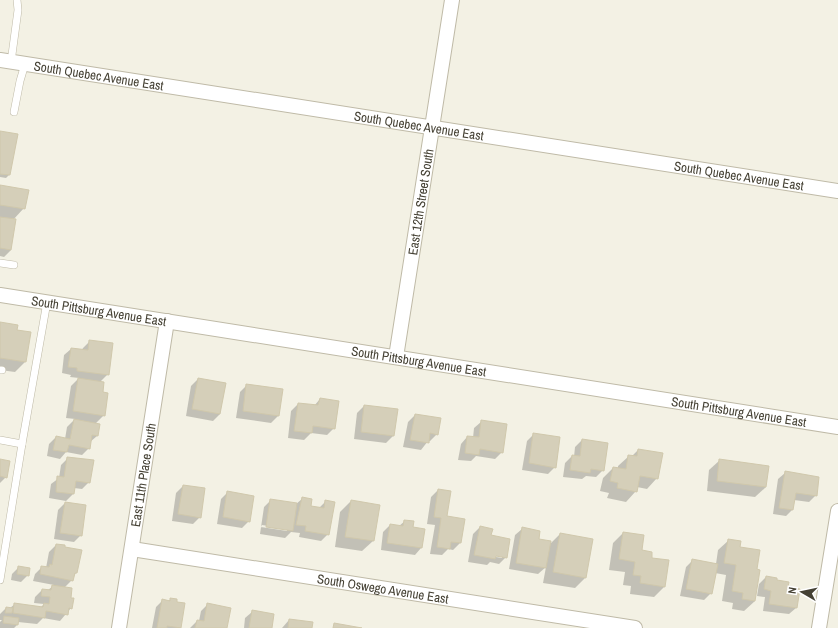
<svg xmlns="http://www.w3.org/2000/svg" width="838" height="628" viewBox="0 0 838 628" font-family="'Archivo Narrow',sans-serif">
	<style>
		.shadow { fill: #0003; fill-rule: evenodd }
		.building { fill: #d5cfb9; stroke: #d0c8ac }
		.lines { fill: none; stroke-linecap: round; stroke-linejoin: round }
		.lane-casing { stroke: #bfbaa7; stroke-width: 8 }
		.street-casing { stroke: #bfbaa7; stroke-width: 16 }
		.lane { stroke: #fff; stroke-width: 7 }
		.street { stroke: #fff; stroke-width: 14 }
		.labels { text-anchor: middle; stroke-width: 3.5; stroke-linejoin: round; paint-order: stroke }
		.street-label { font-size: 13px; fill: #454134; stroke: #fff }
	</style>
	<rect width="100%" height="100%" fill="#f3f1e4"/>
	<g class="shadow">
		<polygon points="0,132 17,135 9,175 6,178 0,177"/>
		<polygon points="0,186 24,208 13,220 11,250 4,257 0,256"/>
		<polygon points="0,323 16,331 25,362 15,372 0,370"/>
		<polygon points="90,341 108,374 100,382 104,415 95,424 97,436 90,442 89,448 82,455 66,452 60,459 47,456 49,444 56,437 65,439 67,427 75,419 66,418 71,386 79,378 70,377 71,375 62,373 64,355 71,349 82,350 83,348"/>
		<polygon points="198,379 225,383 220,414 213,421 186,416 191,386"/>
		<polygon points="247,385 282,390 278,416 271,423 236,418 240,392"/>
		<polygon points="320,399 334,428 327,435 311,433 304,440 288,438 291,411 298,404 314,406"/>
		<polygon points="364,406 393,436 386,443 354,439 357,413"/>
		<polygon points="415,415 437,434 430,441 428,441 421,450 403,447 408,422"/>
		<polygon points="481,422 502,452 495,459 476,456 471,461 458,460 461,444 467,437 473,438 474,428"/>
		<polygon points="534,434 555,467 548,474 522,470 527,441"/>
		<polygon points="582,440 603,470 596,477 586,476 582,479 563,477 565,463 572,456 574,457 575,447"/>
		<polygon points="638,450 657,478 647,489 637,487 636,491 626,502 607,498 609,493 600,491 603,478 613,468 618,469 618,466 629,456 632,456"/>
		<polygon points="68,458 89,482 82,489 74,488 73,494 66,501 49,498 51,484 59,478 61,465"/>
		<polygon points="720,460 766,487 755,497 707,491 709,470"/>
		<polygon points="0,461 6,477 0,483"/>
		<polygon points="785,473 816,495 809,502 794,500 793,509 786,516 773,514 778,479"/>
		<polygon points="183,486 200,517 193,524 172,521 176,493"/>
		<polygon points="438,490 450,491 446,517 460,543 453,550 448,549 442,555 430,554 435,525 427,524 431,497"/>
		<polygon points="228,492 249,521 242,528 217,524 221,499"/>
		<path d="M 302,499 L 309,507 L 319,508 L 326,501 L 328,534 L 321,541 L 299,537 L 300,533 L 291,532 L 285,538 L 260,534 L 264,507 L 271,500 L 296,504 ZM 262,525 L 287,529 L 287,531 L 261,527 Z"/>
		<polygon points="351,501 378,506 373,541 362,551 335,547 340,512"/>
		<polygon points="65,503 81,535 74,542 54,539 58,510"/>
		<polygon points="405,521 412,528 424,530 421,548 415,555 381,550 383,532 390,525 399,526"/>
		<path d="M 480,527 L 490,536 L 506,557 L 499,564 L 490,562 L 487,565 L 468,562 L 473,534 ZM 490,556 L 502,556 L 502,558 Z"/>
		<polygon points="522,529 538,539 549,545 560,534 592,540 585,578 575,588 543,583 546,567 538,574 509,569 515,535"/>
		<polygon points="623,533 641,551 651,558 664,587 654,597 630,594 631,586 623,585 625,572 609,570 613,543"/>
		<polygon points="729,540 739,548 755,570 755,601 744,611 732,609 733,603 722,601 726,575 715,573 711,593 704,600 680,596 686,567 693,560 716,564 718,550"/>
		<polygon points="56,545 76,573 73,576 72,580 64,588 69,598 71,608 60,621 43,618 37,624 18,622 17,625 14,628 0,628 0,622 2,620 0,620 0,614 6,608 10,608 15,604 41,607 44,604 34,603 35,597 42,590 47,591 54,585 33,581 35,574 42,567 46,568 49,552"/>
		<polygon points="19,567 28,575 21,582 11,580 12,574"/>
		<polygon points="766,577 787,588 796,608 789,614 763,611 765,597 757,596 759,584"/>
		<polygon points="171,599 181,628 152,628 156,607 163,600 168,601"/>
		<polygon points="208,604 226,628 190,628 197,621 199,621 201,611"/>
		<polygon points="252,612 271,628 244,628 245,618"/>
		<polygon points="289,620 311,628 282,628"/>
	</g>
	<g class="building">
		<polygon points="0,131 18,134 10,175 0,174"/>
		<polygon points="0,185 29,190 25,209 0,205"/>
		<polygon points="0,217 16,219 11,250 0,248"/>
		<polygon points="0,322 18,325 17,330 31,332 26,362 0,358"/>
		<polygon points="89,340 113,343 109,375 77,371 77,368 68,367 71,348 88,350"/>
		<polygon points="78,378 104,382 103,392 108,393 105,416 73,411"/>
		<polygon points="198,378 226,383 220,414 192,409"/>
		<polygon points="246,384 283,389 279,416 243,411"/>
		<polygon points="320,398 339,401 335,429 313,426 312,433 294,431 298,403 318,405"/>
		<polygon points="364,405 398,409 394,436 361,432"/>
		<polygon points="415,414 441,418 438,435 430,433 429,443 410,440"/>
		<polygon points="74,419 100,424 98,436 92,435 90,449 69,445 67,452 53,450 56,436 70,439"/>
		<polygon points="481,420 507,424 503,453 480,449 479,455 465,453 467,436 479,437"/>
		<polygon points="533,433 560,437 556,468 529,463"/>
		<polygon points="582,439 608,443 604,471 591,469 590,473 570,470 572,455 580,456"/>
		<polygon points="638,449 663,453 658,479 640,476 637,492 617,488 618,483 610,481 613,467 626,469 628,455 637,456"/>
		<polygon points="67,457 94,460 90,483 76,481 74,494 56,492 57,476 64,477"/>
		<polygon points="0,459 10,461 7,478 0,476"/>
		<polygon points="719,459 769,466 766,487 717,481"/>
		<polygon points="785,471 819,477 817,496 796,493 793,510 779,508"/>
		<polygon points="183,485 205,488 201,518 178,514"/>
		<polygon points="438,489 451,491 447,516 465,519 461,543 451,542 450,549 437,547 441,518 434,517"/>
		<polygon points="227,491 254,496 250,522 223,517"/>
		<polygon points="302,497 312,499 311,506 324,508 325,500 335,502 329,535 305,531 306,526 296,525"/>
		<polygon points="270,499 297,503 293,531 266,527"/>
		<polygon points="351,500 380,505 374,541 345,537"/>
		<polygon points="65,502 86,505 82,536 60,533"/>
		<polygon points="404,520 414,521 413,527 425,529 422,548 387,543 390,524 403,526"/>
		<polygon points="480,526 493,529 491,535 510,539 507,558 496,556 495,559 474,555"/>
		<polygon points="522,527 540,531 539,539 551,541 546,568 516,563"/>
		<polygon points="623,532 644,535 642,550 652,552 652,558 669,560 665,587 640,583 641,576 633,575 635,562 619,559"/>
		<polygon points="560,533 593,539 586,578 553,572"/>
		<polygon points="728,539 741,541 740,547 760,550 757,569 760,570 755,601 742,599 743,593 732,591 736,565 724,563"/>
		<polygon points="56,544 65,545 65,547 82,550 77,573 75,573 73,581 40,574 41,566 49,567 50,564 52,565"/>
		<polygon points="692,559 718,564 712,594 686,589"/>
		<polygon points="18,566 30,568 29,576 17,574"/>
		<polygon points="766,576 777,578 777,580 789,582 788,587 800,589 797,608 769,604 771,591 764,589"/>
		<polygon points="52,585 72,588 71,598 74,598 72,609 69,608 68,615 46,611 45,618 13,613 14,603 43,607 44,603 49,604 50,597 41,596 42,589 51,590"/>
		<polygon points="170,598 177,599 177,602 185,603 181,628 167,626 167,628 157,628 162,599 170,601"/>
		<polygon points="207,603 231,608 227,628 195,628 197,620 204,621"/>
		<polygon points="6,607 13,608 12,613 5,613"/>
		<polygon points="252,610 274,614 272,628 249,628"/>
		<polygon points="4,616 19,618 18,625 3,623"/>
		<polygon points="289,619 313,622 312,628 288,628"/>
		<polygon points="334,623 362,628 333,628"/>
	</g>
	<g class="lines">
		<defs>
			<g id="lane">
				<polyline points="11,62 18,10 17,0"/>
				<polyline points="14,112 20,81 25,64"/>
				<polyline points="0,263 14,265"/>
				<polyline points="0,370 2,370"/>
				<polyline points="0,440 22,444"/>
				<polyline points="0,580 22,444 47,302"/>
			</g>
			<g id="street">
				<path id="s1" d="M 0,60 L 838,191"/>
				<path id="s2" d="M 0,295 L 838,427"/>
				<path id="s3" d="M 396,357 L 452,0"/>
				<path id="s4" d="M 132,549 L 635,628"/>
				<path id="s5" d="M 119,628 L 167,321"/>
				<polyline points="819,628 838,511"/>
			</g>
		</defs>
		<use href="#lane" class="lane-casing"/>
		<use href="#street" class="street-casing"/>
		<use href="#lane" class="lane"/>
		<use href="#street" class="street"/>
	</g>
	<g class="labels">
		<g class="street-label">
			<text dy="5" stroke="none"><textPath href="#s1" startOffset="100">South Quebec Avenue East</textPath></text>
			<text dy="5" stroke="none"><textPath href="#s1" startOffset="424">South Quebec Avenue East</textPath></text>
			<text dy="5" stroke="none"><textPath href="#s1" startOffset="748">South Quebec Avenue East</textPath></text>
			<text dy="5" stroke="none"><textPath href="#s3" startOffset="157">East 12th Street South</textPath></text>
			<text dy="5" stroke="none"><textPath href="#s2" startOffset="100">South Pittsburg Avenue East</textPath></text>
			<text dy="5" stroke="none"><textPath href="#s2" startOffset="424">South Pittsburg Avenue East</textPath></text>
			<text dy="5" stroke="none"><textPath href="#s2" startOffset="748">South Pittsburg Avenue East</textPath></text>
			<text dy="5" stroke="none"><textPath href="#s5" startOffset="155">East 11th Place South</textPath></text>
			<text dy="5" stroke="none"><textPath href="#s4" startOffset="254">South Oswego Avenue East</textPath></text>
		</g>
	</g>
	<g transform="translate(802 592) rotate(279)" stroke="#ffffff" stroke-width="3" paint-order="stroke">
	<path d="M0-3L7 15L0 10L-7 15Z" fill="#454134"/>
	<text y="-6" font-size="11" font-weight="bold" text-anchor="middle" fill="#454134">N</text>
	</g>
</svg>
